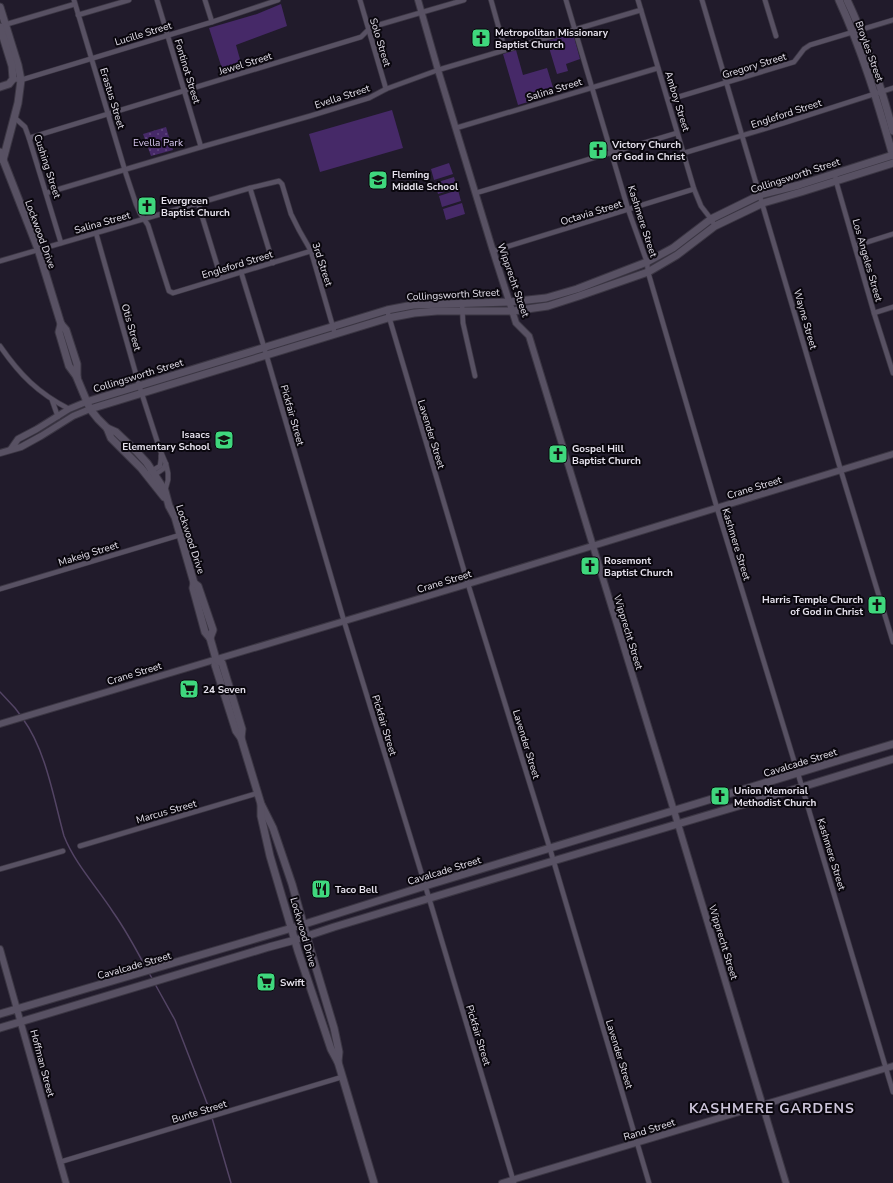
<svg xmlns="http://www.w3.org/2000/svg" width="893" height="1183" viewBox="0 0 893 1183" font-family="'Nunito Sans',sans-serif">
	<style>
		.grass { fill: #462968 }
		.park { fill: url(#park-dots) }
		.lines { fill: none; stroke-linecap: round; stroke-linejoin: round }
		.stream { stroke: #534464; stroke-width: 1.5 }
		.minor-casing { stroke: #3b3643; stroke-width: 6 }
		.tertiary-casing { stroke: #3b3643; stroke-width: 8 }
		.secondary-casing { stroke: #3b3643; stroke-width: 9 }
		.minor { stroke: #585163; stroke-width: 4.5 }
		.tertiary { stroke: #585163; stroke-width: 6 }
		.secondary { stroke: #585163; stroke-width: 7 }
		.labels { text-anchor: middle; stroke-width: 4; stroke-linejoin: round; paint-order: stroke }
		.poi-label { font-size: 10px; font-weight: bold; fill: #e5e1ec; stroke: #0a070e; text-anchor: start }
		.street-label { font-size: 10px; fill: #e5e1ec; stroke: #0a070e }
		.park-label { font-size: 10px; fill: #dacbf3; stroke: #0a070e }
		.district-label { font-size: 14px; font-weight: bold; letter-spacing: 1px; fill: #cdc5db; stroke: #0a070e }
	</style>
	<defs>
		<pattern id="park-dots" width="8" height="8" patternUnits="userSpaceOnUse"><rect width="8" height="8" fill="#462968"/><path d="M2 2h.1M6 6h.1" fill="none" stroke="#61487e" stroke-width="1.8" stroke-linecap="round"/></pattern>
	</defs>
	<rect width="100%" height="100%" fill="#211b2b"/>
	<g class="grass">
		<polygon points="281,4 287,26 236,45 243,70 224,75 209,28 257,14"/>
		<polygon points="573,33 580,59 566,64 568,71 557,74 547,41"/>
		<polygon points="516,50 523,75 547,68 555,94 518,105 503,54"/>
		<polygon points="392,110 403,148 320,172 309,134"/>
		<polygon points="449,163 453,174 434,180 431,169"/>
		<polygon points="454,177 457,188 438,194 435,183"/>
		<polygon points="458,190 461,201 442,207 439,196"/>
		<polygon points="462,203 465,214 446,220 443,209"/>
	</g>
	<polygon class="park" points="166,127 173,150 151,156 143,134"/>
	<g class="lines">
		<g class="stream">
			<polyline points="0,692 15,708 21,716"/>
			<path d="M 23,719 C 46,750 54,800 64,836 C 75,864 97,887 113,912 C 125,929 136,949 146,968"/>
			<polyline points="149,973 153,980"/>
			<polyline points="155,984 175,1020 210,1111 231,1183"/>
		</g>
		<defs>
			<g id="minor">
				<polyline points="74,0 126,174 136,204 140,213 148,225 169,291 173,293 311,251"/>
				<polyline points="157,0 201,147"/>
				<polyline points="205,0 212,22"/>
				<polyline points="360,0 386,89"/>
				<polyline points="491,0 505,50"/>
				<polyline points="566,0 628,209 647,262 648,272 717,508 802,787 893,1092"/>
				<polyline points="638,0 694,189 701,206 711,219 715,226"/>
				<polyline points="702,0 841,471 893,642"/>
				<polyline points="765,0 776,36"/>
				<polyline points="78,15 129,0"/>
				<polyline points="4,25 75,4"/>
				<polyline points="13,79 21,80 212,22 278,0"/>
				<polyline points="668,100 794,62 804,49 810,45 893,20"/>
				<polyline points="14,117 25,127 29,138 61,243"/>
				<polyline points="456,128 658,68"/>
				<polyline points="29,138 361,37 368,30 375,26 464,0"/>
				<polyline points="684,153 784,123 893,88"/>
				<polyline points="835,173 836,181 874,313 893,373"/>
				<polyline points="250,188 273,263"/>
				<polyline points="46,193 201,147 310,116 369,98 386,89 438,70 641,10"/>
				<polyline points="476,193 677,133"/>
				<polyline points="198,203 221,278"/>
				<polyline points="96,233 139,385 160,450 166,464 168,473 168,480 165,491"/>
				<polyline points="855,246 893,234"/>
				<polyline points="493,251 694,189"/>
				<polyline points="0,261 250,188 279,181 282,184 291,214 299,230 311,251 335,334"/>
				<polyline points="241,272 264,347 344,621 429,898 514,1183"/>
				<polyline points="462,303 463,323 475,376"/>
				<polyline points="387,310 468,584 550,849 649,1183"/>
				<polyline points="874,313 893,307"/>
				<path d="M 0,346 C 20,375 38,393 69,409"/>
				<polyline points="52,400 58,417"/>
				<polyline points="150,472 160,466 161,459 161,455"/>
				<polyline points="153,476 163,469 166,464"/>
				<polyline points="0,589 180,535"/>
				<polyline points="80,846 258,793"/>
				<polyline points="0,869 63,851"/>
				<polyline points="60,1162 342,1077"/>
			</g>
			<g id="tertiary">
				<polyline points="418,0 438,70 493,251 516,323 529,336 593,546 678,824 786,1183"/>
				<polyline points="11,449 18,439 37,429 69,409 86,402"/>
				<polyline points="0,453 21,447 41,436 73,416 90,409"/>
				<polyline points="0,724 468,584 893,454"/>
				<polyline points="0,949 66,1183"/>
				<polyline points="502,1183 893,1066"/>
			</g>
			<g id="secondary">
				<path d="M 839,0 C 862,50 878,103 893,156"/>
				<path d="M 847,0 C 867,42 881,87 893,131"/>
				<polyline points="0,7 18,65 21,80 18,103 3,160"/>
				<polyline points="0,27 12,66 13,79 9,84 0,87"/>
				<polyline points="0,152 38,249 61,324 66,330 77,364 77,378 90,409 98,419 107,428 116,432 136,451 147,463 165,491 169,506 175,517 194,583 193,588 205,632 210,638 216,659 215,665 236,731 241,738"/>
				<polyline points="61,324 59,332 69,366 77,377"/>
				<polyline points="86,402 387,310 413,305 509,302 546,298 577,289 647,262 673,248 711,219 760,195 799,185 893,155"/>
				<polyline points="90,409 388,318 414,313 437,311 513,311 548,306 579,296 648,272 677,255 715,226 763,203 801,192 893,163"/>
				<polyline points="107,428 111,438 141,468 164,497"/>
				<polyline points="194,583 198,586 213,630 210,638"/>
				<polyline points="216,659 222,663 242,729 241,738 261,804 273,828 292,884 310,948 334,1028 339,1052 338,1062"/>
				<polyline points="261,805 261,816 270,856 298,951 331,1049 338,1062 374,1183"/>
				<polyline points="0,1014 292,928 425,886 893,744"/>
				<polyline points="0,1028 269,947 295,940 334,927 553,861 802,787 893,759"/>
			</g>
		</defs>
		<use href="#minor" class="minor-casing"/>
		<use href="#tertiary" class="tertiary-casing"/>
		<use href="#secondary" class="secondary-casing"/>
		<use href="#minor" class="minor"/>
		<use href="#tertiary" class="tertiary"/>
		<use href="#secondary" class="secondary"/>
	</g>
	<defs>
		<symbol id="church-square" viewBox="-11 -11 22 22"><rect x="-9" y="-9" width="18" height="18" rx="4" fill="#3fd77d" stroke="#0a070e"/><path d="M-1.2-6h2.4v3.5h3.3v2.4h-3.3V6h-2.4V-.1h-3.3v-2.4h3.3Z" fill="#111"/></symbol>
		<symbol id="school-square" viewBox="-11 -11 22 22"><rect x="-9" y="-9" width="18" height="18" rx="4" fill="#3fd77d" stroke="#0a070e"/><path d="M0-5L7-2L0 1L-7-2ZM-4 1L0 2.5L4 1V4Q0 6-4 4Z" fill="#111"/></symbol>
		<symbol id="supermarket-square" viewBox="-11 -11 22 22"><rect x="-9" y="-9" width="18" height="18" rx="4" fill="#3fd77d" stroke="#0a070e"/><path d="M-6-5.5h2.5l.6 2H6L4.5 2H-2.5L-4.4-4H-6ZM-1.5 3.2a1.3 1.3 0 1 0 .1 0ZM3 3.2a1.3 1.3 0 1 0 .1 0Z" fill="#111"/></symbol>
		<symbol id="restaurant-square" viewBox="-11 -11 22 22"><rect x="-9" y="-9" width="18" height="18" rx="4" fill="#3fd77d" stroke="#0a070e"/><path d="M-5-6h1v4h1v-4h1v4h1v-4h1v5L-1.5 .5V6h-2V.5L-5-1ZM5-6V6H3V1.5H1.5Q1.5-4 5-6Z" fill="#111"/></symbol>
	</defs>
	<g fill-rule="evenodd">
		<use href="#church-square" x="470" y="27" width="22" height="22"/>
		<use href="#church-square" x="587" y="139" width="22" height="22"/>
		<use href="#school-square" x="367" y="169" width="22" height="22"/>
		<use href="#church-square" x="136" y="195" width="22" height="22"/>
		<use href="#school-square" x="213" y="429" width="22" height="22"/>
		<use href="#church-square" x="547" y="443" width="22" height="22"/>
		<use href="#church-square" x="579" y="555" width="22" height="22"/>
		<use href="#church-square" x="866" y="594" width="22" height="22"/>
		<use href="#supermarket-square" x="178" y="678" width="22" height="22"/>
		<use href="#church-square" x="709" y="785" width="22" height="22"/>
		<use href="#restaurant-square" x="310" y="878" width="22" height="22"/>
		<use href="#supermarket-square" x="255" y="971" width="22" height="22"/>
	</g>
	<g class="labels">
		<g class="poi-label">
			<text x="495" y="36">Metropolitan Missionary<tspan x="495" dy="12">Baptist Church</tspan></text>
			<text x="612" y="148">Victory Church<tspan x="612" dy="12">of God in Christ</tspan></text>
			<text x="392" y="178">Fleming<tspan x="392" dy="12">Middle School</tspan></text>
			<text x="161" y="204">Evergreen<tspan x="161" dy="12">Baptist Church</tspan></text>
			<text x="210" y="438" text-anchor="end">Isaacs<tspan x="210" dy="12">Elementary School</tspan></text>
			<text x="572" y="452">Gospel Hill<tspan x="572" dy="12">Baptist Church</tspan></text>
			<text x="604" y="564">Rosemont<tspan x="604" dy="12">Baptist Church</tspan></text>
			<text x="863" y="603" text-anchor="end">Harris Temple Church<tspan x="863" dy="12">of God in Christ</tspan></text>
			<text x="203" y="693">24 Seven</text>
			<text x="734" y="794">Union Memorial<tspan x="734" dy="12">Methodist Church</tspan></text>
			<text x="335" y="893">Taco Bell</text>
			<text x="280" y="986">Swift</text>
		</g>
		<g class="street-label">
			<text transform="translate(143 33) rotate(-17)" y="4">Lucille Street</text>
			<text transform="translate(381 42) rotate(73)" y="4">Solo Street</text>
			<text transform="translate(870 51) rotate(70)" y="4">Broyles Street</text>
			<text transform="translate(245 63) rotate(-17)" y="4">Jewel Street</text>
			<text transform="translate(754 65) rotate(-17)" y="4">Gregory Street</text>
			<text transform="translate(188 71) rotate(73)" y="4">Fontinot Street</text>
			<text transform="translate(554 89) rotate(-17)" y="4">Salina Street</text>
			<text transform="translate(342 96) rotate(-18)" y="4">Evella Street</text>
			<text transform="translate(113 98) rotate(73)" y="4">Erastus Street</text>
			<text transform="translate(678 101) rotate(73)" y="4">Amboy Street</text>
			<text transform="translate(786 113) rotate(-18)" y="4">Engleford Street</text>
			<text transform="translate(48 166) rotate(72)" y="4">Cushing Street</text>
			<text transform="translate(795 175) rotate(-18)" y="4">Collingsworth Street</text>
			<text transform="translate(591 212) rotate(-17)" y="4">Octavia Street</text>
			<text transform="translate(643 221) rotate(72)" y="4">Kashmere Street</text>
			<text transform="translate(102 222) rotate(-16)" y="4">Salina Street</text>
			<text transform="translate(41 234) rotate(70)" y="4">Lockwood Drive</text>
			<text transform="translate(868 260) rotate(74)" y="4">Los Angeles Street</text>
			<text transform="translate(237 264) rotate(-17)" y="4">Engleford Street</text>
			<text transform="translate(323 264) rotate(72)" y="4">3rd Street</text>
			<text transform="translate(514 280) rotate(71)" y="4">Wipprecht Street</text>
			<text transform="translate(453 294) rotate(-3)" y="4">Collingsworth Street</text>
			<text transform="translate(806 319) rotate(74)" y="4">Wayne Street</text>
			<text transform="translate(132 327) rotate(74)" y="4">Otis Street</text>
			<text transform="translate(138 375) rotate(-17)" y="4">Collingsworth Street</text>
			<text transform="translate(293 415) rotate(74)" y="4">Pickfair Street</text>
			<text transform="translate(432 434) rotate(73)" y="4">Lavender Street</text>
			<text transform="translate(754 487) rotate(-17)" y="4">Crane Street</text>
			<text transform="translate(191 539) rotate(72)" y="4">Lockwood Drive</text>
			<text transform="translate(737 544) rotate(73)" y="4">Kashmere Street</text>
			<text transform="translate(88 553) rotate(-17)" y="4">Makeig Street</text>
			<text transform="translate(444 581) rotate(-17)" y="4">Crane Street</text>
			<text transform="translate(629 632) rotate(73)" y="4">Wipprecht Street</text>
			<text transform="translate(134 673) rotate(-17)" y="4">Crane Street</text>
			<text transform="translate(385 725) rotate(73)" y="4">Pickfair Street</text>
			<text transform="translate(527 744) rotate(73)" y="4">Lavender Street</text>
			<text transform="translate(800 762) rotate(-17)" y="4">Cavalcade Street</text>
			<text transform="translate(166 811) rotate(-16)" y="4">Marcus Street</text>
			<text transform="translate(832 854) rotate(73)" y="4">Kashmere Street</text>
			<text transform="translate(444 870) rotate(-17)" y="4">Cavalcade Street</text>
			<text transform="translate(304 932) rotate(74)" y="4">Lockwood Drive</text>
			<text transform="translate(724 942) rotate(73)" y="4">Wipprecht Street</text>
			<text transform="translate(134 965) rotate(-16)" y="4">Cavalcade Street</text>
			<text transform="translate(479 1035) rotate(73)" y="4">Pickfair Street</text>
			<text transform="translate(620 1054) rotate(73)" y="4">Lavender Street</text>
			<text transform="translate(43 1063) rotate(75)" y="4">Hoffman Street</text>
			<text transform="translate(199 1111) rotate(-17)" y="4">Bunte Street</text>
			<text transform="translate(649 1129) rotate(-17)" y="4">Rand Street</text>
		</g>
		<g class="park-label">
			<text x="158" y="146">Evella Park</text>
		</g>
		<g class="district-label">
			<text x="772" y="1113">KASHMERE GARDENS</text>
		</g>
	</g>
</svg>
